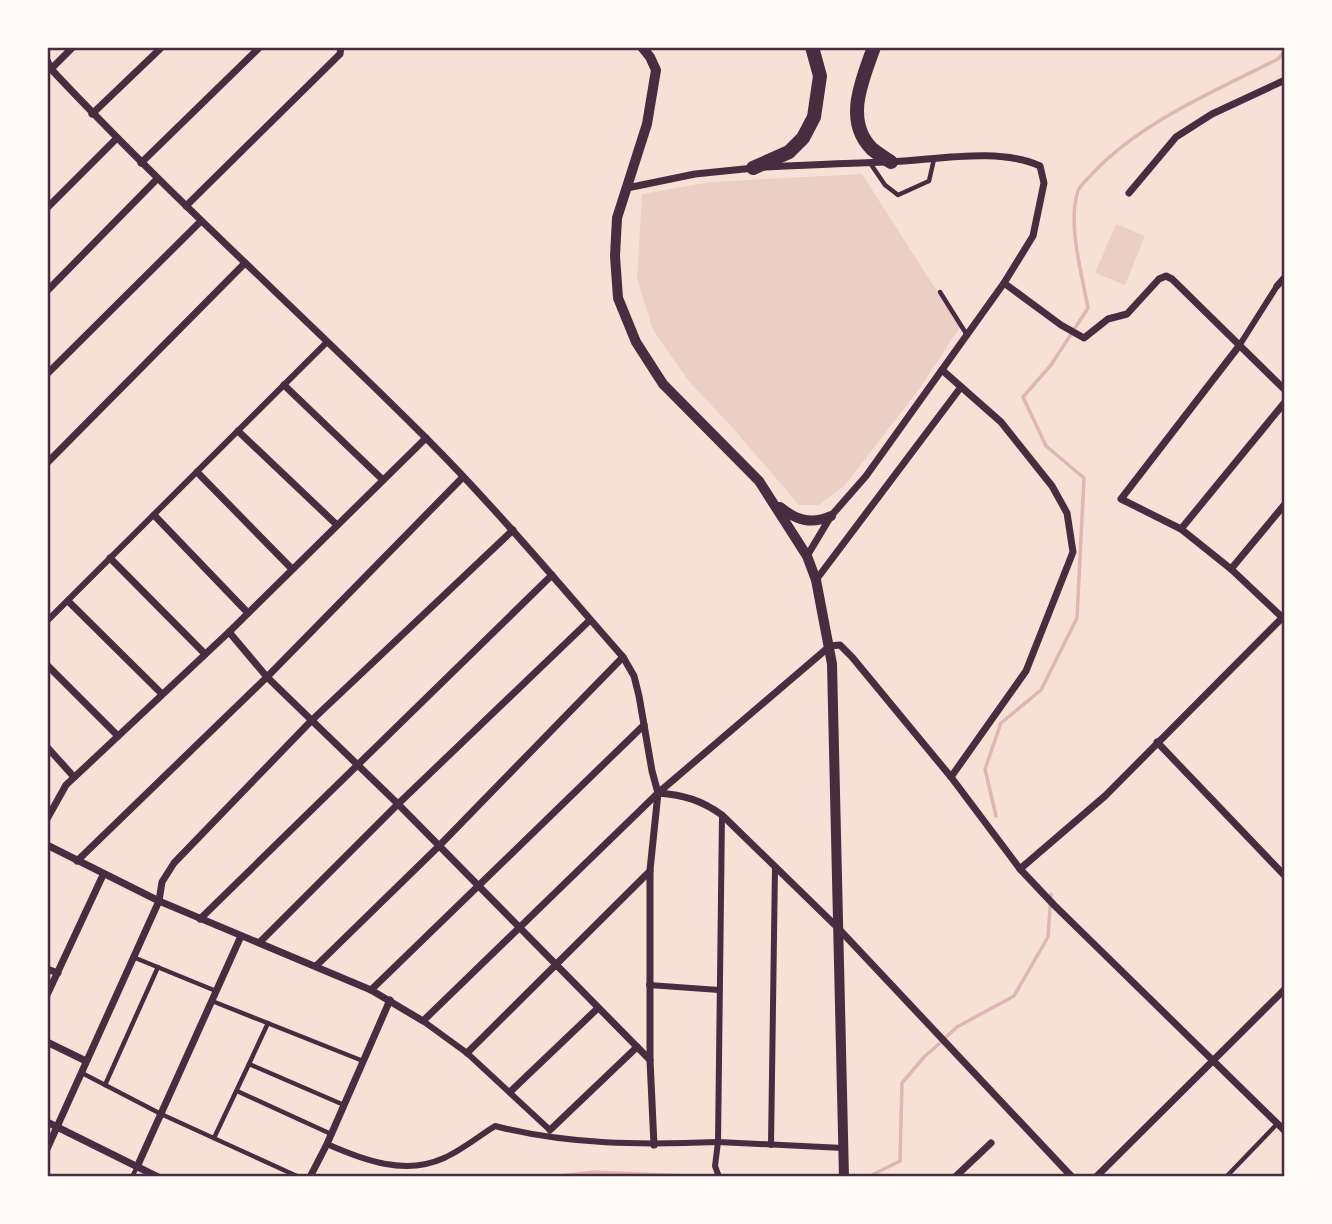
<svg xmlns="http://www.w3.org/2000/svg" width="1332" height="1224" viewBox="0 0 1332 1224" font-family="Spectral,serif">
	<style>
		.green { fill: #ebcfc5 }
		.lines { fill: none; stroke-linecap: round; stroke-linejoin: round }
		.stream { stroke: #dcb8b0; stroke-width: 3.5 }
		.service { stroke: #4a2c40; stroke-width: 4.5 }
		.pedestrian { stroke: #4a2c40; stroke-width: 6 }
		.minor { stroke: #4a2c40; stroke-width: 7 }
		.tertiary { stroke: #4a2c40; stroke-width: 10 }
		.trunk { stroke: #4a2c40; stroke-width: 14 }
		.neatline { fill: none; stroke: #4a2c40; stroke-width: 2.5 }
	</style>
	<rect width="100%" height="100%" fill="#f7e1d7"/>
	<g class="green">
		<polygon points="862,174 960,327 920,388 845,485 819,505 799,505 731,426 690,383 653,330 637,279 642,194 711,182"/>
		<polygon points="1116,224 1145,236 1125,285 1095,273"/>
	</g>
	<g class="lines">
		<g class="stream">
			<path d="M 996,816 L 985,769 L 1001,723 L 1041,690 L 1077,618 L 1084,478 L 1046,446 L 1023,397 L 1051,365 L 1088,308 C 1082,274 1067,223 1078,191 C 1080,185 1088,179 1092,174 C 1140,122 1215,91 1278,59 L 1285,51"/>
			<polyline points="946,1037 957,1027 1014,996 1048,937 1051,894"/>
			<polyline points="551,1177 594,1172 709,1177"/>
			<polyline points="763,1177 870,1176 900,1161 902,1083 924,1057 940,1043"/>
		</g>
		<g class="service">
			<polyline points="870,163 885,185 898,195 929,181 934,159"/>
			<polyline points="940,292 967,335"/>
			<polyline points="133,957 216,991"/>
			<polyline points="212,1001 363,1061"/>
			<polyline points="268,1023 249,1064 344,1105"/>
			<polyline points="82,1073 161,1114 299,1177"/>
			<polyline points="105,1085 158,967"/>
			<polyline points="237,1091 331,1134"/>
			<polyline points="214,1138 249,1064"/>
			<polyline points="132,1177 137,1167"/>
			<polyline points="1226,1177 1277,1124"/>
		</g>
		<g class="pedestrian">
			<polyline points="1239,346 1277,286"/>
			<polyline points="47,621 327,342"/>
			<polyline points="722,815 718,1142 843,1148"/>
			<polyline points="649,985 719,990"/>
			<polyline points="423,1021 467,1053 550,1130"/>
			<path d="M 327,1144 C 363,1160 405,1176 444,1158 C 462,1150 479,1136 495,1126 C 569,1145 642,1145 718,1142 L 715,1166 L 719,1177"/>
			<polyline points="771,1145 775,867"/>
		</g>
		<g class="minor">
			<path d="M 47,60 L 51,69 C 171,197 301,313 425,437 C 495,507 558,583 623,657 L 634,676 L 639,696 L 652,771 L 658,793 L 650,870 L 650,1060 L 654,1145"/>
			<polyline points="51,69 73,47"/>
			<polyline points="92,114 162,47"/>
			<polyline points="141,163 260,47"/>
			<path d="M 766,167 C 807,165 849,163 890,162 C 935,160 1000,147 1040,166 L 1044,183 L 1033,236 L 1004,283 L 866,476 L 831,516 L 807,556"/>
			<polyline points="627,188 695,174 754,168"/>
			<polyline points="1129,193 1176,137 1212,114 1285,80"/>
			<polyline points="186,206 340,54 341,47"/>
			<polyline points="47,208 117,138"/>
			<polyline points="1004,283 1061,325 1084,338 1108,319 1127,314 1159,279 1166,276 1172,279 1285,390"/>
			<polyline points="1277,286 1285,277"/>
			<polyline points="47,291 157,179"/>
			<polyline points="1239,346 1121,499 1181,529 1231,569 1285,620"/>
			<polyline points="942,370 1001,422 1052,486 1067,513 1073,552 1026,671 951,777"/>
			<polyline points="47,374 201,221"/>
			<polyline points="284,385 383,480"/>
			<polyline points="238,431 337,525"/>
			<polyline points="47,463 245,263"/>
			<polyline points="197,472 292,569"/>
			<polyline points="154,515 248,613"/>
			<polyline points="1181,529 1285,402"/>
			<polyline points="110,558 205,654"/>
			<polyline points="1231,569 1285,504"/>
			<polyline points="816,580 961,387"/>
			<polyline points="68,601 162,694"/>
			<polyline points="229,632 267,677 398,804 650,1060"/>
			<polyline points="47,665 118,736"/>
			<polyline points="1157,742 1285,876"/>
			<polyline points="47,747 74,777"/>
			<path d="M 658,793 C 684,795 701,800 722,815 L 837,927 L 1072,1177"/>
			<polyline points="47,819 66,785 229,632 426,438"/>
			<polyline points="47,845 159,901 371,990 423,1021 658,793 830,646 840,645 852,657 951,777 1020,869 1054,905 1285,1131"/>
			<polyline points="77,861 267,677 463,477"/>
			<polyline points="1020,869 1105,796 1284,616"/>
			<polyline points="200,919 552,575"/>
			<polyline points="260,942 398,804 590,620"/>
			<polyline points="316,966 439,846 623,657"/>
			<polyline points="47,969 58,973"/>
			<polyline points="371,990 644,725"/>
			<polyline points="47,995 103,875"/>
			<polyline points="47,1042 86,1061"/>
			<polyline points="467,1053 650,871"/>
			<polyline points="510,1092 598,1008"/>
			<polyline points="47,1122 158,1177"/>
			<polyline points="550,1130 637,1047"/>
			<polyline points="47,1149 159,901 162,882 174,863 311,721 513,530"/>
			<polyline points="137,1167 241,936"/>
			<polyline points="310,1177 327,1144 390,1000"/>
			<polyline points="955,1177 991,1143"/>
			<polyline points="1096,1177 1285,989"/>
		</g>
		<g class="tertiary">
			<polyline points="642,47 650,57 656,70 647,124 617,218 615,256 618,298 636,342 663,384 759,481 807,556 816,580 832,664 844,1177"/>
			<path d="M 780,507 C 796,520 811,525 831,516"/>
		</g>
		<g class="trunk">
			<path d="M 874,47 C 863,79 843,120 872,149 C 878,154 885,158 891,162"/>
			<polyline points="753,168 789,152 803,138 814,117 820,76 812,47"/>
		</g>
	</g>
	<rect width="1332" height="1224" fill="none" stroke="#fffaf5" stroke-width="98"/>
	<rect x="49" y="49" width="1234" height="1126" class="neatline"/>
</svg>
